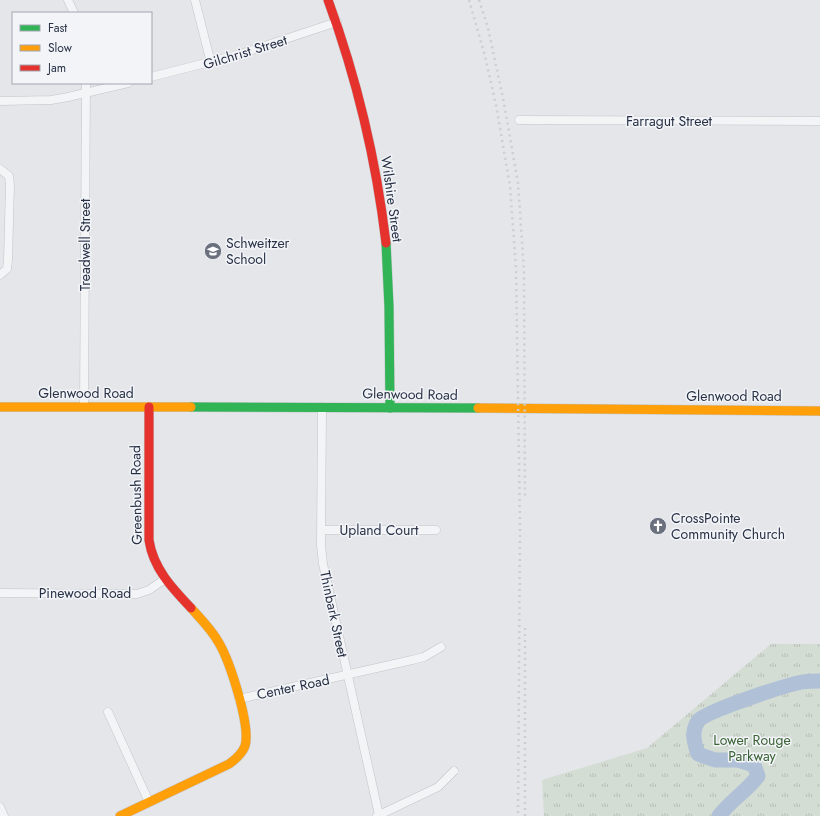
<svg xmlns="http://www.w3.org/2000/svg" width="820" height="816" viewBox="0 0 820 816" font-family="Jost,sans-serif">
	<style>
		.park { fill: url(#park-tufts) }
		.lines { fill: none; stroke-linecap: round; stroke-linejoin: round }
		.river { stroke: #b0c0d7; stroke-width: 15 }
		.street-casing { stroke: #c2c4c7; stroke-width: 9 }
		.fast-casing { stroke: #c2c4c7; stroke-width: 10 }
		.slow-casing { stroke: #c2c4c7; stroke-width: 10 }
		.jam-casing { stroke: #c2c4c7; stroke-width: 10 }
		.street { stroke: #f3f4f6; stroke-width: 8 }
		.fast { stroke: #30b455; stroke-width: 9 }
		.slow { stroke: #ff9f0a; stroke-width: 9 }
		.jam { stroke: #e5322d; stroke-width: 9 }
		.rail { stroke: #ccced1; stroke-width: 2.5; stroke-dasharray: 2 4; stroke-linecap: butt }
		.labels { text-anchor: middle; stroke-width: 3; stroke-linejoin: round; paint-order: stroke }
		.street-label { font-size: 14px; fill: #283145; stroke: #f2f4f8 }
		.poi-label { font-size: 14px; fill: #283145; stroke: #f2f4f8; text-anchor: start }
		.park-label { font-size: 14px; fill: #3a6234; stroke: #f2f4f8 }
	</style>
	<defs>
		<pattern id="park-tufts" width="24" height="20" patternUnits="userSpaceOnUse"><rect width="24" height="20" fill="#d4ddd4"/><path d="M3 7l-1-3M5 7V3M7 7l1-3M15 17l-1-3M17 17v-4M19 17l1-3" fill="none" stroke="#b6beb7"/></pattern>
	</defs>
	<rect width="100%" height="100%" fill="#e4e6e9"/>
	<polygon class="park" points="771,644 820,644 820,816 544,816 542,780 647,748"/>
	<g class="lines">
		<path class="river" d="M 719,816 C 730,801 747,791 758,776 L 754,765 L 738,760 L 715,760 L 698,754 C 694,742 691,732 698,721 C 706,711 786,685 802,682 C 808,681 814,681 820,681"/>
		<defs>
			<g id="street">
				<polyline points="68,0 74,13"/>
				<polyline points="195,0 211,63"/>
				<polyline points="151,77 237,55 337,22"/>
				<polyline points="0,101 51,100 68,97 128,83"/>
				<polyline points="519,120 820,121"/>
				<polyline points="0,169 9,176 10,185 8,260 7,269 0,275"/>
				<polyline points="84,407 86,83"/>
				<polyline points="322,407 321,545 323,564 379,815"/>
				<polyline points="322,530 436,530"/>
				<polyline points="0,593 137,594 149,590 165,579"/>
				<polyline points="239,699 412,660 424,657 441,647"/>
				<polyline points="108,712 149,802"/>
				<polyline points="0,807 4,816"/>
				<polyline points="377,816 438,787 454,771"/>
			</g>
			<g id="fast">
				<polyline points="386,243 389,307 390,408"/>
				<polyline points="191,407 478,408"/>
			</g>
			<g id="slow">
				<polyline points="0,407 191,407"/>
				<polyline points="478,408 820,411"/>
				<path d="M 120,816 L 229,764 C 236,759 242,754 245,746 C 251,726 230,662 219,643 C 212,630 201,619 191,608"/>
			</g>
			<g id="jam">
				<path d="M 328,0 C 357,79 376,159 386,243"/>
				<path d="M 149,407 L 149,540 C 153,568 172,588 191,608"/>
			</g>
		</defs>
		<use href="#street" class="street-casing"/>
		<use href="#fast" class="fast-casing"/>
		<use href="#slow" class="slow-casing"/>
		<use href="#jam" class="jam-casing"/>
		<use href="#street" class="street"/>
		<use href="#fast" class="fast"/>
		<use href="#slow" class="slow"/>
		<use href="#jam" class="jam"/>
		<g class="rail">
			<polyline points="469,0 485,56 496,105 510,186 516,269 520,527 518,816"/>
			<polyline points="479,0 488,28 504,103 518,183 524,270 525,497"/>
			<polyline points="525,816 525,627"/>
		</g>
	</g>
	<defs>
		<symbol id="school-disc" viewBox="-11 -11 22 22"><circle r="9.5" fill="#6a707e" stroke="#f2f4f8"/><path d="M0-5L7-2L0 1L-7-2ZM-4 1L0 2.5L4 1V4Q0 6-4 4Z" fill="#fff"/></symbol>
		<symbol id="church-disc" viewBox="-11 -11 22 22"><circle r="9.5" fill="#6a707e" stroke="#f2f4f8"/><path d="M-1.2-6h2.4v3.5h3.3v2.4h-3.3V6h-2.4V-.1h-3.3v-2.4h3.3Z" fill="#fff"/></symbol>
	</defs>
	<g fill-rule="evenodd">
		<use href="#school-disc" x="203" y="241" width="20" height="20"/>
		<use href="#church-disc" x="648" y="516" width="20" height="20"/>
	</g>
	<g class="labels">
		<g class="street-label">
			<text transform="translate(245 52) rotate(-17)" y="5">Gilchrist Street</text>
			<text x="669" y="126">Farragut Street</text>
			<text transform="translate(392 199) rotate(82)" y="5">Wilshire Street</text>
			<text transform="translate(85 245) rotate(-90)" y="5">Treadwell Street</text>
			<text x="86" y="398">Glenwood Road</text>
			<text transform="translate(410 394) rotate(1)" y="5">Glenwood Road</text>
			<text x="734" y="401">Glenwood Road</text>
			<text transform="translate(136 495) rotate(-91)" y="5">Greenbush Road</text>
			<text x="379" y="535">Upland Court</text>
			<text x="85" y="598">Pinewood Road</text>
			<text transform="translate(334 614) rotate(78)" y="5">Thinbark Street</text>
			<text transform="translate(293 687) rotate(-12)" y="5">Center Road</text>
		</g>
		<g class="poi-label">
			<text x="226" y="248">Schweitzer<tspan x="226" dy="16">School</tspan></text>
			<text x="671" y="523">CrossPointe<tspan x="671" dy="16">Community Church</tspan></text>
		</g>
		<g class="park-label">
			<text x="752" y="745">Lower Rouge<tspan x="752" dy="16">Parkway</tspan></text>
		</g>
	</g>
	<rect x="12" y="12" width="140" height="72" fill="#f2f4f8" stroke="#a1a6b0"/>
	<rect x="20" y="25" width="20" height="6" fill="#30b455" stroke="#a1a6b0"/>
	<text x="48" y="32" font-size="12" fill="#283145">Fast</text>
	<rect x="20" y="45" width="20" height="6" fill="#ff9f0a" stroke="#a1a6b0"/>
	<text x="48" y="52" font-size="12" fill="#283145">Slow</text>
	<rect x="20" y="65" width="20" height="6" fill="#e5322d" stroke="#a1a6b0"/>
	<text x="48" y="72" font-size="12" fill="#283145">Jam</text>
</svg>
